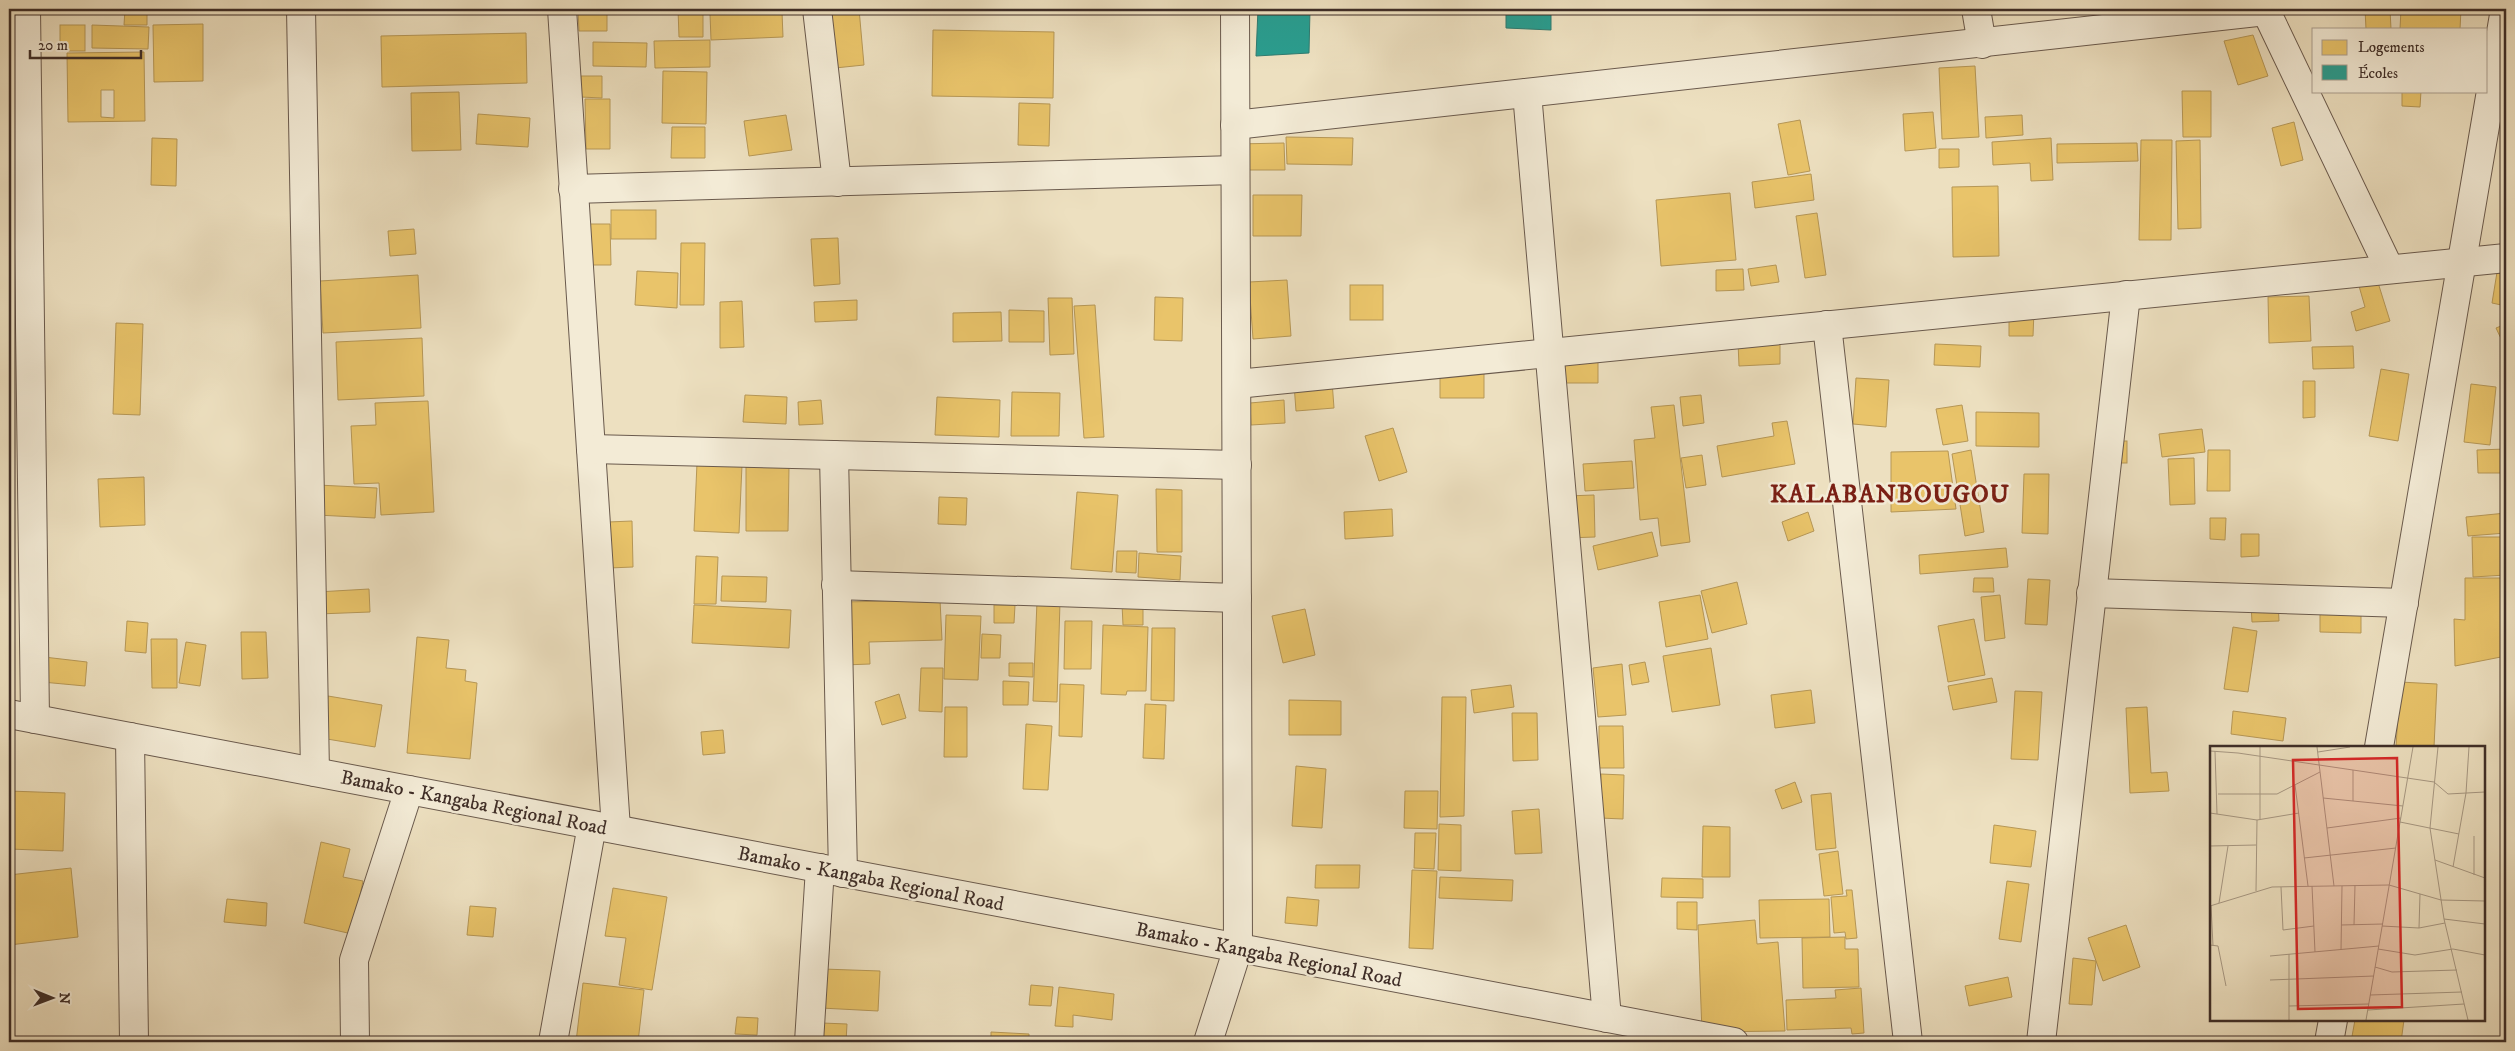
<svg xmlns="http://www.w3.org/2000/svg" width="2515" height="1051" viewBox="0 0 2515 1051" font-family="'IM FELL DW Pica',serif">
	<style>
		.homes { fill: #e9c46a; stroke: #b69756; fill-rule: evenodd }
		.schools { fill: #2a9d8f; stroke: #307b70 }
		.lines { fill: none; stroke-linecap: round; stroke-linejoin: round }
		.minor-casing { stroke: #6a5a4d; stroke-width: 30 }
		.minor { stroke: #f3ebd6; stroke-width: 28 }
		.labels { text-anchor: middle; stroke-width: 5; stroke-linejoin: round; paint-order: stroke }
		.street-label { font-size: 20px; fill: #3e2d27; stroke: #f3ebd6 }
		.district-label { font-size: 25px; font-weight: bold; letter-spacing: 1px; fill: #7a1f14; stroke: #f3ebd6 }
		.inset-road { fill: none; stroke: #a79883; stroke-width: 1 }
		.view { fill: #d62828; fill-opacity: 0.15; stroke: #d62828; stroke-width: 2.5 }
		.inset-edge { fill: none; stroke: #3e2d27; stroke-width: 2.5 }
	</style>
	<rect width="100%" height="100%" fill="#ede0c0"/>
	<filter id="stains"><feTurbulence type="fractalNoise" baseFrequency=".004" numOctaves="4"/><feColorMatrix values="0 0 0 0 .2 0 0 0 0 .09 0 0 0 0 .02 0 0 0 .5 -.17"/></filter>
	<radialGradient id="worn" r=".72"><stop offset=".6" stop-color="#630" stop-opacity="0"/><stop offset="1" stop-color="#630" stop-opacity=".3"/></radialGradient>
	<g class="homes">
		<polygon points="125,9 147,9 147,25 124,25"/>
		<polygon points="578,9 607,9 607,31 579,31"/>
		<polygon points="678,9 703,9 703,37 679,37"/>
		<polygon points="830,9 859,9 864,65 835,68"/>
		<polygon points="2365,9 2390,9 2391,29 2366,29"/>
		<polygon points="2401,9 2461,9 2460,29 2400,29"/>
		<polygon points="782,12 783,37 711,40 710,14"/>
		<polygon points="203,24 203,81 154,82 153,25"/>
		<rect x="60" y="25" width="25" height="26"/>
		<polygon points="92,25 149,27 148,49 92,48"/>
		<polygon points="933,30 1054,32 1053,98 932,96"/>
		<polygon points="526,33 527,83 382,87 381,36"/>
		<polygon points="2253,35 2268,76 2238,85 2224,41"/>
		<polygon points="710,40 710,67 655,68 654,41"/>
		<polygon points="593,42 647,43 646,67 593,66"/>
		<path d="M 144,52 L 145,121 L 68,122 L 67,53 ZM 101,90 L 114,90 L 114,118 L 101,117 Z"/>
		<polygon points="1975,66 1979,137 1942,139 1939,68"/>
		<polygon points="663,71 707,72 706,124 662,123"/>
		<polygon points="581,76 602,76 602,98 581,97"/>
		<polygon points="2182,91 2211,91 2211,137 2183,137"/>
		<polygon points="2402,91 2421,91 2420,107 2402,106"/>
		<polygon points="459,92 461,150 412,151 411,93"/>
		<polygon points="585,99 610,99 610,149 586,149"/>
		<polygon points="1019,103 1050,104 1049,146 1018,145"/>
		<polygon points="1933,112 1936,148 1905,151 1903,114"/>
		<polygon points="478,114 530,118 528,147 476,144"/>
		<polygon points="786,115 792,150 749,156 744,121"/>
		<polygon points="2022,115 2023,135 1986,138 1985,117"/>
		<polygon points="1800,120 1810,171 1788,175 1778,124"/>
		<polygon points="2294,122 2303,160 2281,166 2272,128"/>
		<polygon points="672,127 705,127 705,158 671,158"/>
		<polygon points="1286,137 1353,138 1352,165 1287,164"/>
		<polygon points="152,138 177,139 176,186 151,185"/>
		<polygon points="2051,138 2053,180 2031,181 2030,163 1993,165 1992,142"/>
		<polygon points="2141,140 2172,140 2171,240 2139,240"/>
		<polygon points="2200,140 2201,228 2178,229 2176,141"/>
		<polygon points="1284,143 1285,170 1237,170 1237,144"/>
		<polygon points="2137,143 2138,161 2057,163 2057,144"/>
		<polygon points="1939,149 1959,149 1959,167 1939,168"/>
		<polygon points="1811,174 1814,200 1755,208 1752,182"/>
		<polygon points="1998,186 1999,256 1953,257 1952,187"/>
		<polygon points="1730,193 1736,260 1661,266 1656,200"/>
		<polygon points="1253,195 1302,195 1301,236 1253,236"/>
		<rect x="611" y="210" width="45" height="29"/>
		<polygon points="1817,213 1826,275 1805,278 1796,216"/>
		<polygon points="589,224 610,224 611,265 590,265"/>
		<polygon points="414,229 416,254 390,256 388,231"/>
		<polygon points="838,238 840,284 814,286 811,239"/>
		<polygon points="681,243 705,243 704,305 680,305"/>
		<polygon points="2499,260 2506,261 2506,306 2492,303"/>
		<polygon points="1776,265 1779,282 1751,286 1748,269"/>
		<polygon points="1743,269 1744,290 1716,291 1716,270"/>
		<polygon points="637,271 678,273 677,308 635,305"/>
		<polygon points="2375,273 2390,321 2356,331 2351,312 2365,307 2357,279"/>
		<polygon points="418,275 421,328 323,333 320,281"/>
		<polygon points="1287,280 1291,336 1253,339 1249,282"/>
		<rect x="1350" y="285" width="33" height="35"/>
		<polygon points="2309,296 2311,341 2269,343 2268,297"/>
		<polygon points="1155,297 1183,298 1182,341 1154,340"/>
		<polygon points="1048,298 1072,298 1074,354 1050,355"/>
		<polygon points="857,300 857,320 815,322 814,302"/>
		<polygon points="742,301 744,347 720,348 720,302"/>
		<polygon points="1095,305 1104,437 1084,438 1074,306"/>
		<polygon points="1009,310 1044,311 1044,342 1009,342"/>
		<polygon points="2009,311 2034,311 2033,336 2009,336"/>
		<polygon points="1001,312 1002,341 953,342 953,313"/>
		<polygon points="116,323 143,324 140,415 113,414"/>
		<polygon points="2506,324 2506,344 2504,345 2496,328"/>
		<polygon points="422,338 424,396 338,400 336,342"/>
		<polygon points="1780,340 1780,364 1739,366 1738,342"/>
		<polygon points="1935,344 1981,346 1980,367 1934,365"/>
		<polygon points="2353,346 2354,368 2313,369 2312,347"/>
		<polygon points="1564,358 1598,358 1598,383 1565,383"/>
		<polygon points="1440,364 1484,365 1484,398 1440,398"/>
		<polygon points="2381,369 2409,374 2398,441 2369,436"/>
		<polygon points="1856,378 1889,380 1886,427 1853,424"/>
		<polygon points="1332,381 1334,408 1296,411 1294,384"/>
		<polygon points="2303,381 2315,381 2315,417 2303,418"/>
		<polygon points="2471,384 2496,387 2490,445 2464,442"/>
		<polygon points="1012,392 1060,393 1059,436 1011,436"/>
		<polygon points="745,395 787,397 786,424 743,422"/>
		<polygon points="1701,395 1704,423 1683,426 1680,397"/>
		<polygon points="937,397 1000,400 999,437 935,435"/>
		<polygon points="821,400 823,424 799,425 798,402"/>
		<polygon points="1284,400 1285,423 1251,425 1250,403"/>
		<polygon points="428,401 434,512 381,515 379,483 354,484 351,426 376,425 375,403"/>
		<polygon points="1674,405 1690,542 1661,546 1658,518 1640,520 1634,440 1655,438 1651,407"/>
		<polygon points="1962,405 1968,441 1943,445 1936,409"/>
		<polygon points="1976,412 2039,413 2039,447 1976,446"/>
		<polygon points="1787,421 1795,464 1722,477 1717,446 1774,436 1772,423"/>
		<polygon points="1393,428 1407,472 1379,481 1365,436"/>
		<polygon points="2202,429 2205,452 2162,457 2159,434"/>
		<rect x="2111" y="441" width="16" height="22"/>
		<polygon points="2506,449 2506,473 2478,473 2477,450"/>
		<polygon points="1971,450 1984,532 1965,536 1952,454"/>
		<polygon points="2208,450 2230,450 2230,491 2207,491"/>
		<polygon points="1948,451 1956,509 1891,512 1891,452"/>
		<polygon points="1702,455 1706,485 1686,488 1681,458"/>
		<polygon points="2194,458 2195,504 2170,505 2168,459"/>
		<polygon points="1632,461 1634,488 1585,491 1583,464"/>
		<polygon points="697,463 742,465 739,533 694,531"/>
		<polygon points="746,467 789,467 788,531 746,531"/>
		<polygon points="2024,474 2049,474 2048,534 2022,533"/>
		<polygon points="144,477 145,525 100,527 98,479"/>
		<polygon points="318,485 377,488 375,518 317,515"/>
		<polygon points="1156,489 1182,490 1182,552 1157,552"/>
		<polygon points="1077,492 1118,495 1112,572 1071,569"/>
		<polygon points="1594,495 1595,537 1567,538 1566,496"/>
		<polygon points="939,497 967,498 966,525 938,524"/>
		<polygon points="1392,509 1393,536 1345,539 1344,512"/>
		<polygon points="1808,512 1814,531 1788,541 1782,522"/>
		<polygon points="2506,513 2506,533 2468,536 2466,517"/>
		<polygon points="2210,518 2226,518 2225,540 2210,539"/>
		<polygon points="632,521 633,567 609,568 608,522"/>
		<polygon points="1652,532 1658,556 1598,570 1593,546"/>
		<polygon points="2241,534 2259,534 2259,556 2241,557"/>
		<polygon points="2472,537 2505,537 2506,575 2473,577"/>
		<polygon points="2006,548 2008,567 1920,574 1919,555"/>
		<polygon points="1117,551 1137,551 1136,573 1116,572"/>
		<polygon points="1139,553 1181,556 1180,580 1138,577"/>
		<polygon points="696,556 718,557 716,604 694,604"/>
		<polygon points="722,576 767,577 766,602 721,601"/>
		<polygon points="1974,578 1993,578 1994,592 1973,592"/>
		<polygon points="2465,578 2506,578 2506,656 2455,666 2454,619 2465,620"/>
		<polygon points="2028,579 2050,580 2047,625 2025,624"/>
		<polygon points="1737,582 1747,624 1712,633 1701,591"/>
		<polygon points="369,589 370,612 318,614 317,592"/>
		<polygon points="1700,595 1708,639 1666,647 1659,602"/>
		<polygon points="2000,595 2005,638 1985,641 1981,597"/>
		<polygon points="940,600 942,640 869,642 870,664 844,665 842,602"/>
		<polygon points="1037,601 1060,602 1057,702 1033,701"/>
		<polygon points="2278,602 2279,621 2252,622 2251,604"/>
		<polygon points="2320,603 2361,604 2361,633 2320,632"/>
		<polygon points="1122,604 1143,604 1143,625 1123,625"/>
		<polygon points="694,605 791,610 789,648 692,643"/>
		<polygon points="994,605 1015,605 1014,623 994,623"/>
		<polygon points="1305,609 1315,655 1283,663 1272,616"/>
		<polygon points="946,615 981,616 978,680 944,679"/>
		<polygon points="1974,619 1985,675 1948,682 1938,626"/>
		<polygon points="127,621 148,623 146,653 125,651"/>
		<polygon points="1065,621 1092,621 1091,669 1064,669"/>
		<polygon points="1103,625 1148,627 1146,691 1127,691 1126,695 1101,694"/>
		<polygon points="2233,627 2257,631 2248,692 2224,689"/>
		<polygon points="1152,628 1175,628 1174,701 1151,700"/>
		<polygon points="241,632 266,632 268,678 242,679"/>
		<polygon points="982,634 1001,635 1000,658 981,658"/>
		<polygon points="417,637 449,640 446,668 466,670 465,681 477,683 470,759 407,753"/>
		<polygon points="151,639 177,639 177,688 152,688"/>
		<polygon points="186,642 206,645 200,686 179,683"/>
		<polygon points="1711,648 1720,705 1672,712 1663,656"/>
		<polygon points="44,657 87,662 85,686 42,682"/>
		<polygon points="1645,662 1649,682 1632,685 1629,665"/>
		<polygon points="1009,663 1033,663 1033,677 1009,676"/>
		<polygon points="1622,664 1626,715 1598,717 1593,668"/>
		<polygon points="921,668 943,668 942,712 919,711"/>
		<polygon points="1992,678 1997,702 1953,710 1948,686"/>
		<polygon points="1003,681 1029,682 1028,705 1003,705"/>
		<polygon points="2400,682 2437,684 2434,747 2396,747"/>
		<polygon points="1060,684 1084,685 1082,737 1059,736"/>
		<polygon points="1511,685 1514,707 1474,713 1471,690"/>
		<polygon points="1811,690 1815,723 1775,728 1771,695"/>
		<polygon points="2015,691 2042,692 2038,760 2011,759"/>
		<polygon points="899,694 906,718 882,725 875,702"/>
		<polygon points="328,696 382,705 375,747 321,738"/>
		<polygon points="1442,697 1466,697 1464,816 1440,817"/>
		<polygon points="1289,700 1341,701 1341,735 1289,735"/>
		<polygon points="1145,704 1166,705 1164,759 1143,758"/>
		<polygon points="945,707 967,707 967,757 944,757"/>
		<polygon points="2147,707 2151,773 2167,772 2169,791 2130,793 2126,708"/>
		<polygon points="2233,711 2286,718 2283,741 2231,734"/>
		<polygon points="1512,713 1537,713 1538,760 1513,761"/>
		<polygon points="1026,724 1052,726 1048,790 1023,789"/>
		<polygon points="1599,726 1623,726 1624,768 1599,768"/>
		<polygon points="723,730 725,753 703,755 701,732"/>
		<polygon points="1296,766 1326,769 1322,828 1292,826"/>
		<polygon points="1601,774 1624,775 1623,819 1600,818"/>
		<polygon points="1795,782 1802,802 1782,809 1775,790"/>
		<polygon points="9,791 65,793 63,851 9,849"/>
		<polygon points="1405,791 1438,791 1437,829 1404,828"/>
		<polygon points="1831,793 1836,848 1816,850 1811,795"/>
		<polygon points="1539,809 1542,853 1515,854 1512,811"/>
		<polygon points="1439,824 1461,825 1461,871 1438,870"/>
		<polygon points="1994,825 2036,831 2031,867 1990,863"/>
		<polygon points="1703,826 1730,827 1730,877 1702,877"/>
		<polygon points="1415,833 1436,833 1434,869 1414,868"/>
		<polygon points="321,842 350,849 343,877 363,881 352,934 304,923"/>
		<polygon points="1838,851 1843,894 1824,896 1819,854"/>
		<polygon points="1316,865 1360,865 1359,888 1315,888"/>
		<polygon points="71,868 78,937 9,945 9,875"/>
		<polygon points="1412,870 1437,871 1433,949 1409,948"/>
		<polygon points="1440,877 1513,880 1512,901 1439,898"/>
		<polygon points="1662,878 1703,879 1703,898 1661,897"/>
		<polygon points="2007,881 2029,884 2021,942 1999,939"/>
		<polygon points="613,888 667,897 652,990 619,985 626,938 605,936"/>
		<polygon points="1846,890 1852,890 1857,938 1846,939 1845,932 1834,933 1831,897 1847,896"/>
		<polygon points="1287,897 1319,900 1317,926 1285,923"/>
		<polygon points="227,899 267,903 266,926 224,922"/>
		<polygon points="1829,899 1830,937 1760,938 1759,900"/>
		<polygon points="1677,902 1697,902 1697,930 1677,929"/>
		<polygon points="470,906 496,908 493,937 467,935"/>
		<polygon points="1755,920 1757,944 1778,942 1785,1031 1702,1032 1698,925"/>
		<polygon points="2126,925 2140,967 2103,981 2088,938"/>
		<polygon points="1845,937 1845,949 1858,949 1859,987 1803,988 1802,938"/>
		<polygon points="2073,958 2096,961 2092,1005 2069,1004"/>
		<polygon points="823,969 880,971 878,1011 821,1008"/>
		<polygon points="2008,977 2012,997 1969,1006 1965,986"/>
		<polygon points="583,983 644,990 638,1042 576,1042"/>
		<polygon points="1031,985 1053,987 1051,1006 1029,1005"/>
		<polygon points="1059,987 1114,994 1112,1020 1073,1015 1073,1027 1055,1026"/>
		<polygon points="1861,988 1864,1033 1852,1034 1851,1028 1787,1030 1786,1000 1836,998 1835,990"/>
		<polygon points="737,1017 758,1018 757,1035 735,1034"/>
		<polygon points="2355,1020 2404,1020 2401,1042 2351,1042"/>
		<polygon points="822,1023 847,1024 846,1042 821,1042"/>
		<polygon points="991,1032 1029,1034 1029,1042 991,1042"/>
	</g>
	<g class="schools">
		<polygon points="1258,9 1310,9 1309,53 1256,56"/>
		<polygon points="1506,9 1551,9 1551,30 1506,28"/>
	</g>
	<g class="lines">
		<defs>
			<g id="minor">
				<polyline points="26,9 35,719"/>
				<polyline points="301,9 315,772"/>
				<polyline points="562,9 616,829"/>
				<polyline points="817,9 837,182"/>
				<polyline points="1976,9 1982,44"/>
				<polyline points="2265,9 2389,268"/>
				<polyline points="1527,93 1607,1018"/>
				<polyline points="1235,125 2266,11"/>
				<polyline points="573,189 1235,170"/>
				<polyline points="1827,325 1908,1042"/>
				<polyline points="1237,384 2506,258"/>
				<polyline points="591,449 1237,465"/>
				<polyline points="834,455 843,873"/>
				<polyline points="836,585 1237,598"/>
				<polyline points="2091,593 2404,603"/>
				<polyline points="9,714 1734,1042"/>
				<polyline points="130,737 134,1042"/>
				<polyline points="2379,747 2505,9"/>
				<polyline points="355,1042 354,960 409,790"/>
				<polyline points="553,1042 592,825"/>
				<polyline points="809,1042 820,868"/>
				<polyline points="1208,1042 1238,948 1235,9"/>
				<polyline points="2041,1042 2126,295"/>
				<polyline points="2329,1042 2333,1020"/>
			</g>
		</defs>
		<use href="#minor" class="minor-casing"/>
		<use href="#minor" class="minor"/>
	</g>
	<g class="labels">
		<g class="street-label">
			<text transform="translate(474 802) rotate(11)" y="7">Bamako - Kangaba Regional Road</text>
			<text transform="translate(871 878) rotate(11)" y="7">Bamako - Kangaba Regional Road</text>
			<text transform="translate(1269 954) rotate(11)" y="7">Bamako - Kangaba Regional Road</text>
		</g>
		<g class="district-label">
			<text x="1890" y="502">KALABANBOUGOU</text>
		</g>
	</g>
	<g transform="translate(2210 746)">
		<rect width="275" height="275" fill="#ede0c0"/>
		<path class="inset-road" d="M 107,1 L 124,140M 228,1 L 220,82 L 234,173 L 258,274M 0,5 L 28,7 L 224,36 L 238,48 L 275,46M 5,5 L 7,68M 108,6 L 140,1M 85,39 L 98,140M 8,48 L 67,48 L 110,26M 113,52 L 193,60M 143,55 L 143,24M 0,67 L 47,74 L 89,67M 50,73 L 50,1M 190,76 L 249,88M 117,82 L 191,72M 264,90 L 264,129M 0,100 L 46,99M 94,112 L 186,102M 225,114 L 275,132M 243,121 L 256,47 L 259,1M 102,140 L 105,206M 71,141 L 73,184 L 104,180M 46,145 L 47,74M 9,157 L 18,100M 1,159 L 3,200M 0,160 L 62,141 L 179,139 L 231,154 L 275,155M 234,173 L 275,178M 131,179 L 173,178M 144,179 L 145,139M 172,180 L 209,182 L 235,177M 209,182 L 210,148M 0,199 L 8,200 L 16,240M 168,203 L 205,209 L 243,203 L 275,209M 131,204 L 132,140M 79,208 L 79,274M 60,210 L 169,200M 165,221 L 182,226 L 247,224M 60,234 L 164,230M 160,249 L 252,246M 79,260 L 159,258M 158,264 L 254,258M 156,274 L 203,1"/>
		<path class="view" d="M 187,12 L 192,261 L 88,263 L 83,14 Z"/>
		<rect width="275" height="275" class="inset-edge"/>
	</g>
	<rect width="2515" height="1051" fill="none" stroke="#ede0c0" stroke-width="30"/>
	<rect x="10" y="10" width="2495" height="1031" fill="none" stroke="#3e2d27" stroke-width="2.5"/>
	<rect x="15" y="15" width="2485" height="1021" fill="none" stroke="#3e2d27"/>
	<rect x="2312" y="28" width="175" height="65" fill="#f3ebd6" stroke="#ab9f90"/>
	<rect x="2322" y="40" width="25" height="15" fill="#e9c46a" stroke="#ab9f90"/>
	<text x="2358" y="52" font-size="15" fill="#3e2d27">Logements</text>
	<rect x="2322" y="65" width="25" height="15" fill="#2a9d8f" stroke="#ab9f90"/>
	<text x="2358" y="78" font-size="15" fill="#3e2d27">Écoles</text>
	<g transform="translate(52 998) rotate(91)" stroke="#f3ebd6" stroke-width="4" paint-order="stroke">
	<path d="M0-4L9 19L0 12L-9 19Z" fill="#3e2d27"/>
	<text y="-8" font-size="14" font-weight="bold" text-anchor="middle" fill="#3e2d27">N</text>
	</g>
	<path d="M30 50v8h111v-8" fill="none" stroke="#3e2d27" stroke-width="2.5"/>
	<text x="38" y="50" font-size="15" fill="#3e2d27" stroke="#f3ebd6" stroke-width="4" paint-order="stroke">20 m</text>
	<rect width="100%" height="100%" filter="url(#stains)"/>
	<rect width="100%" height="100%" fill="url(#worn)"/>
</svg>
